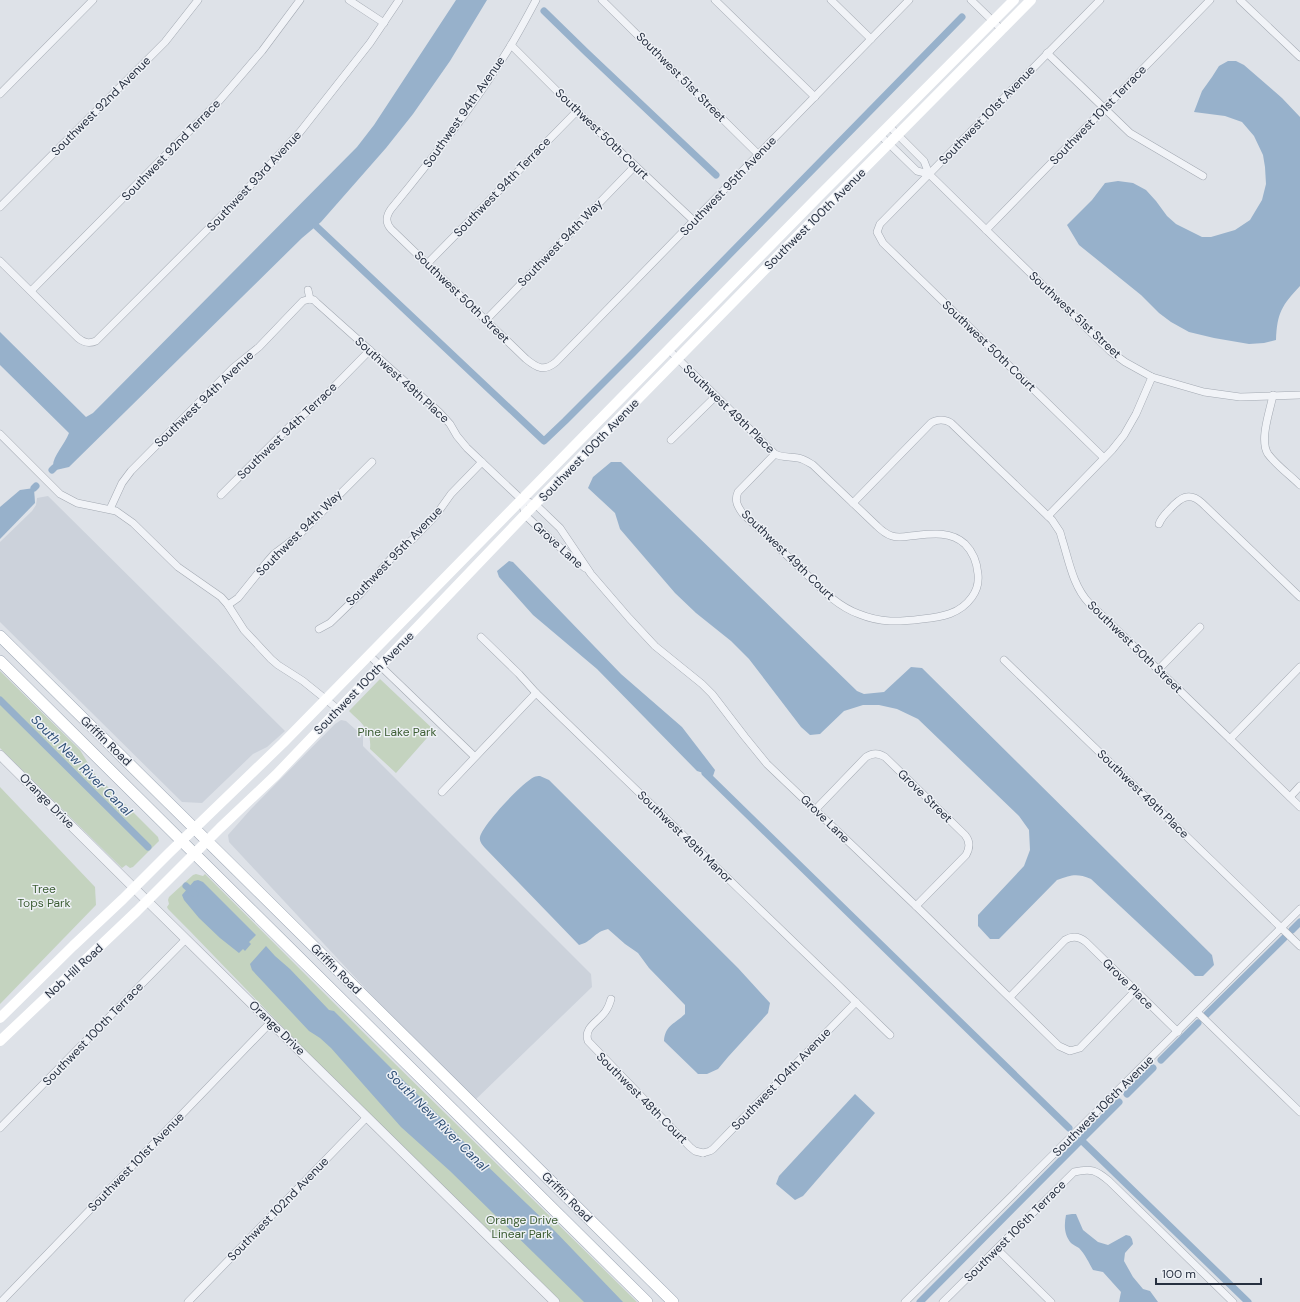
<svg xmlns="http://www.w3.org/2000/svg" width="1300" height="1302" viewBox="0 0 1300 1302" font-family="'DM Sans',sans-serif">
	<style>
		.built { fill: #ccd2db }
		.green { fill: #c4d3bf }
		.water { fill: #97b1cb }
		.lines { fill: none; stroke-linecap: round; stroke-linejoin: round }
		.canal { stroke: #97b1cb; stroke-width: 7 }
		.minor-casing { stroke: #a3a9b2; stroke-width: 8 }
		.tertiary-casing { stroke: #a3a9b2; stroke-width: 10 }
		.primary-casing { stroke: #9da7b5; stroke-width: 12 }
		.minor { stroke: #f1f3f7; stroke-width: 7 }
		.tertiary { stroke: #f1f3f7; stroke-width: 9 }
		.secondary { stroke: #fff; stroke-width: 10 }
		.primary { stroke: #fff; stroke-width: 11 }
		.labels { text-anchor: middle; stroke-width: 3; stroke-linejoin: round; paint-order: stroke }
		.street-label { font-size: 12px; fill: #273040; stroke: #eef1f6 }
		.park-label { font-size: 12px; fill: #3c5d33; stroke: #eef1f6 }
		.water-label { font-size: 13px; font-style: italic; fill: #2f5076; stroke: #eef1f6 }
	</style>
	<rect width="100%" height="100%" fill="#dee2e8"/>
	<g class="built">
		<polygon points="48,496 285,731 267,747 253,754 202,803 182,802 0,622 0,542 32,511 36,505 37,498"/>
		<polygon points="341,720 346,721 363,736 363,746 591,974 592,987 472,1103 229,842 228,835 251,809 335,724"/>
	</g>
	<g class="green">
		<polygon points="0,671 80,750 94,773 158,837 159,841 133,867 130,868 126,865 122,868 0,748"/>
		<path d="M 380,679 L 434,730 L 396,773 L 370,749 C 372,729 361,723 349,711 Z"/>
		<polygon points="0,787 95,887 96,905 0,1004"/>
		<path d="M 196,874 L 203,876 L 205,874 L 376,1045 L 637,1302 L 560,1302 C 479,1222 397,1143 317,1062 C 267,1012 218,959 168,909 L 167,907 L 169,904 L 168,900 L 169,897 L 193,875 Z"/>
	</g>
	<g class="water">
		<path d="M 456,0 L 487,0 L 450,61 L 413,114 L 386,148 L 321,222 L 302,238 L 69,467 L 56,470 L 53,467 C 52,457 65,444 69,433 L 0,365 L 0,332 L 86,417 L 93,413 L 357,147 L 374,125 Z"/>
		<path d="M 1228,61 L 1236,61 L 1244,65 L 1282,98 L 1300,117 L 1300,286 C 1282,305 1277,313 1276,340 L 1264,343 L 1249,344 L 1214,338 L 1189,332 L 1171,322 L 1159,313 L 1141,295 L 1079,245 L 1067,225 L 1092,200 L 1105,183 L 1118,181 L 1133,183 L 1146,190 L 1156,201 L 1167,216 L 1176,224 L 1202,237 L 1211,237 L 1235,230 L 1250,220 L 1262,200 L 1266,184 L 1265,167 L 1263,155 L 1254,136 L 1242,122 L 1225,116 L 1194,112 L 1202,91 L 1212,77 L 1219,66 Z"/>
		<path d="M 611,462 L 621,462 L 857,691 L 864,694 L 884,692 L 911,667 L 922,668 L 1212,955 L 1214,965 L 1203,976 L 1195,976 L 1091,879 C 1076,873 1072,875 1057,880 L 999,939 L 990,939 L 978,926 L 978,915 L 1024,866 L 1030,850 L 1029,830 L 1019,816 L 918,719 L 897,709 L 879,705 L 863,705 L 844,711 L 820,734 L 810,735 L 801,727 L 749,659 L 731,641 L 696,613 L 675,593 L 620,529 L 615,513 L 588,488 L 593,477 Z"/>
		<polygon points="34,488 35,503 0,539 0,507 20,490"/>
		<polygon points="509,561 513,562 621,674 682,727 715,770 713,776 697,771 597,669 533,615 499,577 497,571"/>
		<path d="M 540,776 L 549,780 L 738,968 L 770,1003 L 768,1013 L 728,1057 L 718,1069 L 707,1074 L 698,1074 L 664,1041 C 665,1025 675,1024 685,1014 L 685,1005 L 649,968 L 638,953 L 625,944 L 608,929 C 594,932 592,942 579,945 L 520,884 L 485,848 C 482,845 479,841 480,837 C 483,824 522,783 534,777 C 536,776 538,776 540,776 Z"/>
		<polygon points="198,880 203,882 256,935 249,942 251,944 245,951 243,949 239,953 220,938 199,918 184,900 182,895 194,881"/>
		<polygon points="266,946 275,956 290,969 329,1010 334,1011 453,1130 478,1157 551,1227 623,1302 584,1302 450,1171 401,1127 331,1048 320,1038 309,1031 252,970 250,964"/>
		<polygon points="855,1094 875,1113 803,1196 795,1200 776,1184 779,1176"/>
		<path d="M 1072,1214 L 1076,1214 L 1083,1230 L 1098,1242 L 1108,1245 L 1126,1235 L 1130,1236 L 1132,1239 L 1133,1244 L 1125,1253 L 1124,1261 L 1133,1277 L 1143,1289 L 1150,1291 L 1158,1302 L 1119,1302 L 1121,1292 L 1103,1272 L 1093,1270 C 1089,1263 1085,1254 1079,1248 C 1076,1246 1073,1245 1071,1243 C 1064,1235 1064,1225 1066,1215 Z"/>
	</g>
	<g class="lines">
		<g class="canal">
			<polyline points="544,11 586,52 716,175"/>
			<polyline points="316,226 544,441 565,421 633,353 962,17"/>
			<polyline points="52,470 54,468"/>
			<polyline points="34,488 36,486"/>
			<polyline points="0,700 148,847"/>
			<polyline points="705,773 1069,1128"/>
			<polyline points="186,886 195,894"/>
			<polyline points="1292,930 1300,922"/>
			<polyline points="1206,1015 1284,938"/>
			<polyline points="1161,1060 1198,1023"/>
			<polyline points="1127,1094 1153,1068"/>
			<polyline points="1077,1136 1081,1140 1119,1102"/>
			<polyline points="920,1302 1081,1140 1248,1302"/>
		</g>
		<defs>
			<g id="minor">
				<polyline points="349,0 384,23"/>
				<path d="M 536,0 C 528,15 520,30 511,45 C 476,103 434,157 391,209 C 386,216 385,222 391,229 L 526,359 C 537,368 544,372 556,362 L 909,0"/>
				<polyline points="602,0 759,155"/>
				<polyline points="715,0 815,97"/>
				<polyline points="831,0 871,39"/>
				<polyline points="971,0 1002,30"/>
				<polyline points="1100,0 885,219 880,224 877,232 883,243 1104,458"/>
				<polyline points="1240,0 1300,57"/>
				<polyline points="511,45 577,111 694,221"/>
				<polyline points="1047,53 1130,133 1203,176"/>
				<polyline points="0,94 93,0"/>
				<polyline points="889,126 924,161 929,174 1110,351 1125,362 1152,377 1204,392 1240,397 1300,395"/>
				<polyline points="880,135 917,171 929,174"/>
				<polyline points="0,207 165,42 198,0"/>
				<polyline points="986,230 1210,0"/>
				<path d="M 0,261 L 78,338 C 84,343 89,344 96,341 L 236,201 L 300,132 L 370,43 L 399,0"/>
				<polyline points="427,264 577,111"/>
				<polyline points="308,290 310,299"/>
				<polyline points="31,291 220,100 262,51 300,0"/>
				<polyline points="310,299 314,300 317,303 439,412 450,424 457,436 467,448 522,500 535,504 560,528 591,574 629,618 655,646 702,684 712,694 745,737 767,764 916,906 1059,1046 1070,1051 1080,1048 1135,991"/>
				<polyline points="486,320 635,166"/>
				<path d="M 669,350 L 775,454 C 783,458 790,456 798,458 C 804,459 808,462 813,465 L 877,526 C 881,530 886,534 892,536 C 898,538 904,537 910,536 C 929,534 950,530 965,544 C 973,552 977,563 978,574 C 979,583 977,590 972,597 C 960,614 942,617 922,619 C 899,622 881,623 859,614 C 834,605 817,584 798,566 C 780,549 762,531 743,514 C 738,507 734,501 738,492 L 775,454"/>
				<path d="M 1273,395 C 1270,411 1259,440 1268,454 C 1277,466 1290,475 1300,485"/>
				<polyline points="0,434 60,494 77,503 116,511 133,523 178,567 221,597 228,605 244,630 271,659 278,665 303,681 339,710"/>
				<polyline points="671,440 716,396"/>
				<polyline points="221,495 293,423 318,403 370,350"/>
				<polyline points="522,500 525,515 557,545 585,568"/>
				<path d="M 853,503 L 931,423 C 937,419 945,419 951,423 L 1052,520 L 1060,532 L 1062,539 C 1069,561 1073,586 1089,603 L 1230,739 L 1300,807"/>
				<polyline points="110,509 122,483 131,471 233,368 259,347 303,301 310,299"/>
				<polyline points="1048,516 1112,450 1124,435 1136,414 1152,377"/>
				<path d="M 1159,524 C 1161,518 1165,514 1170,509 C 1180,498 1189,491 1202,503 L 1300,597"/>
				<polyline points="228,605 238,598 267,562 274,554 298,536 372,462"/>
				<polyline points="319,629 330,623 360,594 396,553 413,539 436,515 451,494 482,462"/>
				<polyline points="481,637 519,674 536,693 890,1035"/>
				<polyline points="370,656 474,756"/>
				<polyline points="1004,660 1300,946"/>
				<polyline points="1158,670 1200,627"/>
				<polyline points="1230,739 1300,667"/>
				<polyline points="442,792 536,693"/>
				<polyline points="1290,797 1300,786"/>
				<path d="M 815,810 L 866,757 C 872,753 879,753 885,757 L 965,835 C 970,841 970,848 966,855 L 916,906"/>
				<path d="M 1010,997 L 1065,940 C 1073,935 1080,937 1086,942 L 1178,1032"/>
				<path d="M 611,999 C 610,1002 609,1006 607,1009 C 601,1021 583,1026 588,1041 L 690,1147 L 695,1151 L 703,1153"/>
				<polyline points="1197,1012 1300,1112"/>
				<polyline points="0,1128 186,939"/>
				<polyline points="703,1153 710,1151 713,1149 856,1002"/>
				<polyline points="997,1249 1051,1302"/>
				<polyline points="1,1302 271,1022"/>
				<polyline points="188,1302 367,1117"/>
				<polyline points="905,1302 1300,909"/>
				<path d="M 943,1302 L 1074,1172 C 1091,1168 1096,1170 1109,1181 L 1233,1302"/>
			</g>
			<polyline id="tertiary" points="0,755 134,888 555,1302"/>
			<g id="primary">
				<polyline points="0,636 673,1302"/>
				<polyline points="0,661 647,1302"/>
			</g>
		</defs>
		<use href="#minor" class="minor-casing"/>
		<use href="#tertiary" class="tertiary-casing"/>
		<use href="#primary" class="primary-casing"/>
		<use href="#minor" class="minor"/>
		<use href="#tertiary" class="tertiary"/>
		<g class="secondary">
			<polyline points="0,1018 73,946 123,899 169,853 283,743 817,198 1014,0"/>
			<polyline points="0,1041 137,911 220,828 276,775 535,504 829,204 1031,0"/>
		</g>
		<use href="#primary" class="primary"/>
	</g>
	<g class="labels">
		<g class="street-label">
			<text transform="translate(681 77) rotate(45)" y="4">Southwest 51st Street</text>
			<text transform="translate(101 106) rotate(-45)" y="4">Southwest 92nd Avenue</text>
			<text transform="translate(464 112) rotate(-55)" y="4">Southwest 94th Avenue</text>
			<text transform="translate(987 115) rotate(-46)" y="4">Southwest 101st Avenue</text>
			<text transform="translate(1098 115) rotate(-46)" y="4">Southwest 101st Terrace</text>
			<text transform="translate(602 134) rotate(44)" y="4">Southwest 50th Court</text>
			<text transform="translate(171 150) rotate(-46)" y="4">Southwest 92nd Terrace</text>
			<text transform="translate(254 181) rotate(-47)" y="4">Southwest 93rd Avenue</text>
			<text transform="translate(728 186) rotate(-46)" y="4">Southwest 95th Avenue</text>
			<text transform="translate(502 187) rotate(-46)" y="4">Southwest 94th Terrace</text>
			<text transform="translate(815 219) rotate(-45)" y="4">Southwest 100th Avenue</text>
			<text transform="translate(560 243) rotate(-46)" y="4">Southwest 94th Way</text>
			<text transform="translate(462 297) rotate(44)" y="4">Southwest 50th Street</text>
			<text transform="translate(1075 315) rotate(43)" y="4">Southwest 51st Street</text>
			<text transform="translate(989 346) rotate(44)" y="4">Southwest 50th Court</text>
			<text transform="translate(402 380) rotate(42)" y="4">Southwest 49th Place</text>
			<text transform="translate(204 399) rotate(-44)" y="4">Southwest 94th Avenue</text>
			<text transform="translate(729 409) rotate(44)" y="4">Southwest 49th Place</text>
			<text transform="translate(287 431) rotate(-44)" y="4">Southwest 94th Terrace</text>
			<text transform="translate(589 450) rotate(-46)" y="4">Southwest 100th Avenue</text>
			<text transform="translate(299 533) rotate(-45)" y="4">Southwest 94th Way</text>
			<text transform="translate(558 545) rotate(42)" y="4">Grove Lane</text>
			<text transform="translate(788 555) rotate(44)" y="4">Southwest 49th Court</text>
			<text transform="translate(394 556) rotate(-46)" y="4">Southwest 95th Avenue</text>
			<text transform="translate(1135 647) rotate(44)" y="4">Southwest 50th Street</text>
			<text transform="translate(364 683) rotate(-46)" y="4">Southwest 100th Avenue</text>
			<text transform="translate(106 741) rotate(44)" y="4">Griffin Road</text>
			<text transform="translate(1143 794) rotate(44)" y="4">Southwest 49th Place</text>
			<text transform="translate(925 796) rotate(44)" y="4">Grove Street</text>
			<text transform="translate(47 801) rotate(45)" y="4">Orange Drive</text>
			<text transform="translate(825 819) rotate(44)" y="4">Grove Lane</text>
			<text transform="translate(685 837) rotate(44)" y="4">Southwest 49th Manor</text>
			<text transform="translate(336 969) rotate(45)" y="4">Griffin Road</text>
			<text transform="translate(74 971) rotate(-43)" y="4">Nob Hill Road</text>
			<text transform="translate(1128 984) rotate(45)" y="4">Grove Place</text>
			<text transform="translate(277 1028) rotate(44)" y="4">Orange Drive</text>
			<text transform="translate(93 1034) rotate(-46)" y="4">Southwest 100th Terrace</text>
			<text transform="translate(781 1079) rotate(-46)" y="4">Southwest 104th Avenue</text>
			<text transform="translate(642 1098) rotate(45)" y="4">Southwest 48th Court</text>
			<text transform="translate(1103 1106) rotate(-45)" y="4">Southwest 106th Avenue</text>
			<text transform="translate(136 1162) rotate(-46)" y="4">Southwest 101st Avenue</text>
			<text transform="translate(567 1197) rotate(45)" y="4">Griffin Road</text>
			<text transform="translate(278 1209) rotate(-46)" y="4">Southwest 102nd Avenue</text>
			<text transform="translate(1015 1231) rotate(-45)" y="4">Southwest 106th Terrace</text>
		</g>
		<g class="park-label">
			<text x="397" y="736">Pine Lake Park</text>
			<text x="44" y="893">Tree<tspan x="44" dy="14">Tops Park</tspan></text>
			<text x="522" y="1224">Orange Drive<tspan x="522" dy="14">Linear Park</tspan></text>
		</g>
		<g class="water-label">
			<text transform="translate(82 765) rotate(45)" y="5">South New River Canal</text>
			<text transform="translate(438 1120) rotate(45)" y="5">South New River Canal</text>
		</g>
	</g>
	<path d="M1156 1278v6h105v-6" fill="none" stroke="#273040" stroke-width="2"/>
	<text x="1162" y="1278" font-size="12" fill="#273040" stroke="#eef1f6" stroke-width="3" paint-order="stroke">100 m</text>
</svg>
